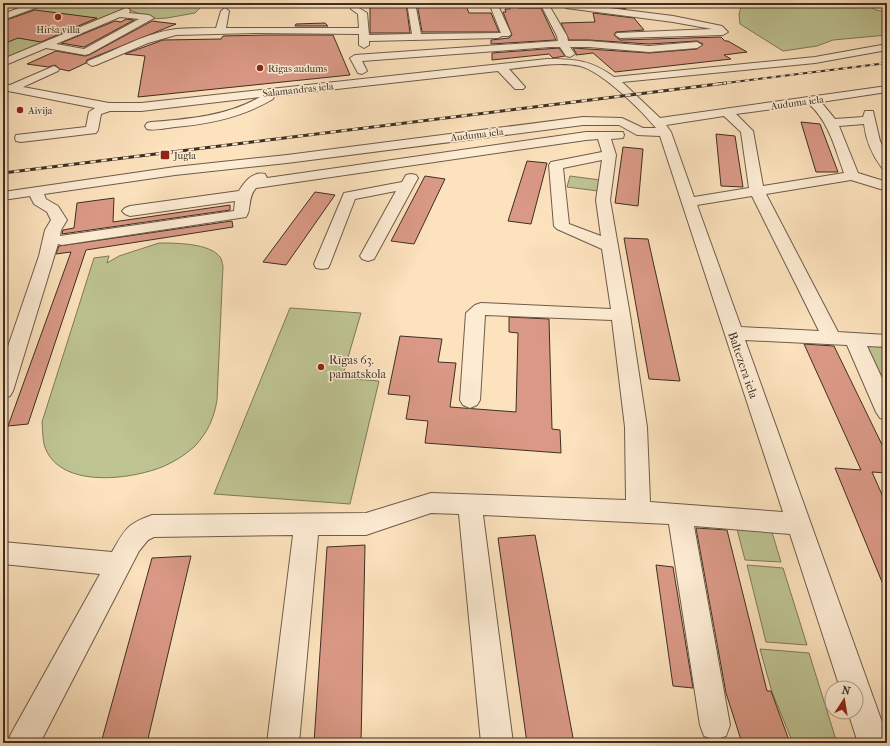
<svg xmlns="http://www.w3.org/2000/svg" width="890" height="746" viewBox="0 0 890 746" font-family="'IM FELL French Canon',serif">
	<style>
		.green { fill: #bec392; stroke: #7e795a }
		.building { fill: #da9986; stroke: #3e2f22 }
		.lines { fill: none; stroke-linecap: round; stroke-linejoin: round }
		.minor-casing { stroke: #6e5c49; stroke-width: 2 }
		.minor { fill: #fdecd4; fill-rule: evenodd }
		.rail-far1-casing { stroke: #3e2f22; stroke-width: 2 }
		.rail-casing { stroke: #3e2f22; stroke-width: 3 }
		.rail-far1 { stroke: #fdecd4; stroke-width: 1.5; stroke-dasharray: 4.5; stroke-linecap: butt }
		.rail { stroke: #fdecd4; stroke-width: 2; stroke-dasharray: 5.5; stroke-linecap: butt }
		.poi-dot { fill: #8f2418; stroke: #fdecd4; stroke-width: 1.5 }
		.labels { text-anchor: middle; stroke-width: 3; stroke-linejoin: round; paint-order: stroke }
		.far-poi-label { font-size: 10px; fill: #3e2f22; stroke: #fdecd4; text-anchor: start }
		.far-street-label { font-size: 10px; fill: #3e2f22; stroke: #fdecd4 }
		.poi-label { font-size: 12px; fill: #3e2f22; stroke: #fdecd4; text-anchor: start }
		.street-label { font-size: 12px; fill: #3e2f22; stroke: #fdecd4 }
	</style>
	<rect width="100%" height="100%" fill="#fce2bd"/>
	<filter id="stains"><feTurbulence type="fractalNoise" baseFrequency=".005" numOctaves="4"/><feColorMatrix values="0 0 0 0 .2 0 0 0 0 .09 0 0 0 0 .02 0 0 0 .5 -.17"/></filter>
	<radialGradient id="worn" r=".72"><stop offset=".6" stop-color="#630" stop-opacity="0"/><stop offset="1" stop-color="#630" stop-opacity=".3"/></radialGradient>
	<g class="green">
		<polygon points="47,3 205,3 195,13 167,18 152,19 130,10 118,12 71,33 55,30 36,39 49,41 3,61 3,20"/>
		<polygon points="829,3 863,3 876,10 887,12 887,35 833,40 817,46 783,51 740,24 739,14 741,7"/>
		<polygon points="570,176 600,180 598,191 567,187"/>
		<path d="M 159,243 C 175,243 210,243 220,257 C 222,259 222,263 223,266 L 217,400 C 214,418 208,432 195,446 C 183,457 166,467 150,471 C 120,480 64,485 47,452 C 42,443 43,431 42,422 L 94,258 L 109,256 L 107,263 L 119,256 Z"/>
		<polygon points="290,308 361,313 342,378 379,381 350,504 214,494"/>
		<polygon points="861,344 887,345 887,400"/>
		<polygon points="736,525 771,529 781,562 745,560"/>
		<polygon points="747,565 783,568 807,645 766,642"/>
		<polygon points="760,649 809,653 837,743 793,743 772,692"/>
	</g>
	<g class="building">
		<polygon points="370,3 406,3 410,33 370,33"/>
		<polygon points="417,3 465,3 469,13 491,13 499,32 422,32"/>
		<polygon points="590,3 622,3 626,9 590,4"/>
		<polygon points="514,5 519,8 541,8 556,40 491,44 491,40 509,38 512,35 503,12 506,12 505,9 510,9 510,6"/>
		<polygon points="35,10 97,18 41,42 18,38 3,44 3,21"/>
		<polygon points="593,13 634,18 644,30 616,32 614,35 620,40 721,37 725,41 728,41 747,52 724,55 731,59 615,72 593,53 576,55 576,53 573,48 649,53 697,49 703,44 697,41 649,44 589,40 569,40 561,23 595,22"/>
		<polygon points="126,19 134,20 84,47 61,43 115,21 121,22"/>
		<polygon points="152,21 176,24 87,60 86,63 69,71 60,69 55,65 48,67 27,64 56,51 85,56 89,55"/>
		<polygon points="325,23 328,26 295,26 296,24"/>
		<polygon points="267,35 333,35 350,75 138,97 145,56 125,54 163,40 221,39 223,36"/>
		<polygon points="559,48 565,56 553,58 549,54 492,60 492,53"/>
		<polygon points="801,122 820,124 838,172 816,172"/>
		<polygon points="716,134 735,136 743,187 721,186"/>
		<polygon points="623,147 643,149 638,206 615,203"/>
		<polygon points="527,161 547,163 531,224 508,221"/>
		<polygon points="425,176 445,179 414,244 391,241"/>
		<polygon points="315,192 335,195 286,265 263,262"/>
		<polygon points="114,198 113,222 230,205 230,210 62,234 63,230 74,228 77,203"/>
		<polygon points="232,221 233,227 86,250 28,424 8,426 71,252 56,254 59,246"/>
		<polygon points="624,238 648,239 680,381 649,379"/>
		<polygon points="509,317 549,319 552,429 560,430 561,453 425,443 428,421 406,419 410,396 388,394 400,336 442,339 438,362 456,363 450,407 516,412 518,333 509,332"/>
		<polygon points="804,344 834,346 887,455 887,473 872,472 887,506 887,594 835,468 861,470"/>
		<polygon points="696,528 727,530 767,691 771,691 790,743 742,743 726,693"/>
		<polygon points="535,535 574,743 527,743 498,538"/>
		<polygon points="365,545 361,743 314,743 327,547"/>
		<polygon points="191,556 147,743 101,743 152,558"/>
		<polygon points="656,565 673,567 693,688 673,686"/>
	</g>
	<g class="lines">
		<defs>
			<g id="minor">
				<polygon points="32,3 44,3 43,5 3,20 3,14"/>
				<path d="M 351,3 L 359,3 L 359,8 L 367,13 L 369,35 L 412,34 L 407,3 L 415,3 L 421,34 L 501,33 L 489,3 L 497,3 L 511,34 L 509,36 L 502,36 L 498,38 L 369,41 L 369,45 L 364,48 L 359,45 L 359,34 L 255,33 L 176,35 L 148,43 L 96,65 L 92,66 L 87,63 L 88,61 C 117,50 145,33 176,29 C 189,28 203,28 216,28 L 221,11 L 225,8 L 229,11 L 226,28 L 359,28 L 358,14 L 351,9 Z"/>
				<polygon points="515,3 561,3 560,6 550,7 567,36 568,41 589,41 649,46 697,42 702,45 697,48 649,52 589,47 570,47 575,54 570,57 566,56 560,47 550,47 362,61 367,71 362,74 358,73 350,58 355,55 558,41 557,36 542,7 519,7 516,6"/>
				<polygon points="569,3 673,16 722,26 728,32 723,35 620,38 615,35 617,33 712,29 673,22 566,8 565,6 566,4"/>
				<path d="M 126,8 L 129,9 L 130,11 L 129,13 L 149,15 L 154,18 L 89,54 L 85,55 L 46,48 L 3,66 L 3,59 ZM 120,17 L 139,19 L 84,49 L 56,44 Z"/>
				<path d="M 887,44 L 887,50 L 815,63 L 622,82 L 660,118 L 887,86 L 887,92 L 821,102 L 835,119 L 863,117 L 865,111 L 873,111 L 880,141 L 887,156 L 887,169 L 882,168 C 872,155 866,141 864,124 L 839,126 L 858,173 L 887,182 L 887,191 L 851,180 L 766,194 L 838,332 L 887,335 L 887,347 L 867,346 L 887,389 L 887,420 L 880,418 L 876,412 L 847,345 L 745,340 L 887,736 L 887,743 L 858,743 L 848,712 L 856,712 L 856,688 L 840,688 L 790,534 L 694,526 L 730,725 L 726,736 L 715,740 L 704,736 L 700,725 L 669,524 L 483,515 L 513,743 L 481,743 L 459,514 L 431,513 L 366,535 L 318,535 L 299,743 L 267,743 L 293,535 L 154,537 L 148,540 L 139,551 L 40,743 L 7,743 L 12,732 L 100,574 L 3,564 L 3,542 L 112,552 C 125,529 127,524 152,515 L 366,513 L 431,493 L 626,500 L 625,427 L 612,320 L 485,315 L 480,400 L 477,405 L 470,408 L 463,405 L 460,400 L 466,313 L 475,305 L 481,303 L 611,309 L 602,249 L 557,229 L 554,226 L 549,165 L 551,162 L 556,161 L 602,152 L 598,139 L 586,140 L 256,188 C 247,198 252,209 246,217 L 62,245 L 58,244 L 13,391 L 10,396 L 3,398 L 3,361 L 39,256 L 45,230 L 51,220 L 47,212 L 34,204 L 30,196 L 3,200 L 3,192 L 175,167 L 287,155 L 583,117 L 622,118 L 643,128 L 656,128 C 641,110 603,72 580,66 C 558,61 531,67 509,69 L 525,87 L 523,89 L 515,89 L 498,71 L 274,96 L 273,99 C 243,117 209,124 175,127 C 166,128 155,131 147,129 L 145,126 L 147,123 L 151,122 C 189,119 227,116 260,97 L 141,111 L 110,111 L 101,114 L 98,130 L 96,133 L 21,142 L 16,141 L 15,138 L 16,135 L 86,127 L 89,112 L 95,108 L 3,90 L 3,84 L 10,85 L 54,66 L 59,69 L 58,71 L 23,87 L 109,103 L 141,103 L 547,59 C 575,59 591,60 614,77 L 815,57 ZM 809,104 C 829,122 835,148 844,173 L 763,186 L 753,131 L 736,114 ZM 724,116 L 741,132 L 749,188 L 694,197 L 671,132 L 666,125 ZM 583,125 L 619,125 L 637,135 L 660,136 L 783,512 L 650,502 L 647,427 L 630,315 L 610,200 L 616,155 L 611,139 L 623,138 L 624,135 L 623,132 L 586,132 L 267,178 L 265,174 C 252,171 244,183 239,191 L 130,206 L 125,208 L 122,211 L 125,214 L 130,216 L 235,201 L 234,211 L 60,236 L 61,230 L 67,220 L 58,206 L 46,199 L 44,194 L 175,175 L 287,163 ZM 602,160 L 596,200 L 601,236 L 569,224 L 563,168 ZM 752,196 L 819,331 L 741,327 L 697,205 Z"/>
				<polygon points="411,174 416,175 418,178 374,259 368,261 362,259 360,256 396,191 355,199 330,264 328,268 322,269 316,268 314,264 344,193 402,182 406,175"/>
			</g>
		</defs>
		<use href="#minor" class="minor-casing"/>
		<use href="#minor" class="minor"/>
		<defs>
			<polyline id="rail-far1" points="718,84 887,63"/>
			<polyline id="rail" points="3,173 726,83"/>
		</defs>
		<use href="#rail-far1" class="rail-far1-casing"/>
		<use href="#rail" class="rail-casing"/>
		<use href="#rail-far1" class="rail-far1"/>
		<use href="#rail" class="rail"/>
	</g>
	<g class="poi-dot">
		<circle cx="58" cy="17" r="4"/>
		<circle cx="260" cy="68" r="4"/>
		<circle cx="20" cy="110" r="4"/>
		<rect x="160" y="150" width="10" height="10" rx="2"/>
		<circle cx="321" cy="367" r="4"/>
	</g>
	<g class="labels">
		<g class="far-poi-label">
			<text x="58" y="33" text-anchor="middle">Hirša villa</text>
			<text x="268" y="72">Rīgas audums</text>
			<text x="28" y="114">Aivija</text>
			<text x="174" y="159">Jugla</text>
		</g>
		<g class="far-street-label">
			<text transform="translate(298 89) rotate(-6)" y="4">Salamandras iela</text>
			<text transform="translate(797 102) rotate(-8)" y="4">Auduma iela</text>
			<text transform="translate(477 134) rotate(-7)" y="4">Auduma iela</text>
		</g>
		<g class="poi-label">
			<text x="329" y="364">Rīgas 63.<tspan x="329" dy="14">pamatskola</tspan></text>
		</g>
		<g class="street-label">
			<text transform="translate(743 365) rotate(71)" y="4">Baltezera iela</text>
		</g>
	</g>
	<rect width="890" height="746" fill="none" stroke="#fce2bd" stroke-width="16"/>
	<rect x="4" y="4" width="882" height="738" fill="none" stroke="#3e2f22" stroke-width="2"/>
	<rect x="8" y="8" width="874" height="730" fill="none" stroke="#3e2f22"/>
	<g transform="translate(844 700) rotate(12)"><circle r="19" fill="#fdecd4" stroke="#b1a08d"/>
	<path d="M0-3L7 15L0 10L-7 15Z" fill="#8f2418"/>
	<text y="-6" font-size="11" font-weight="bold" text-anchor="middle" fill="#3e2f22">N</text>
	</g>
	<rect width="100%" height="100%" filter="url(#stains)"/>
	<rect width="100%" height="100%" fill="url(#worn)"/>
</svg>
